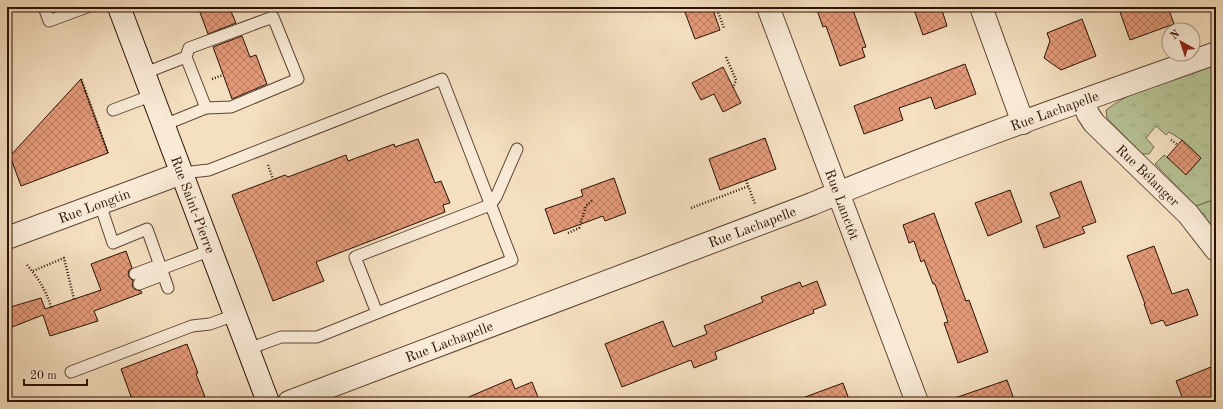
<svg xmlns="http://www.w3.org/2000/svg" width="1223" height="409" viewBox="0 0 1223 409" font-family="'Old Standard TT',serif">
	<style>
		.grass { fill: url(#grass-tufts); stroke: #716a4d }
		.forest { fill: url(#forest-firs); stroke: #716a4d }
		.building { fill: url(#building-cross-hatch); stroke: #2b1104 }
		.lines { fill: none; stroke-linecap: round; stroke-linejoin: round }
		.service-casing { stroke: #5d4433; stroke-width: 13 }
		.minor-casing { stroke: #5d4433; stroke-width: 24 }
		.secondary-casing { stroke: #2b1104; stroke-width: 24 }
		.path { stroke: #2b1104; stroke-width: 2.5; stroke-dasharray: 1 2; stroke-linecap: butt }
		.service { stroke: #f8ead6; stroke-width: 11 }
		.minor { stroke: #f8ead6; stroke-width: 22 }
		.secondary { stroke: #f8ead6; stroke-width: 22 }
		.labels { text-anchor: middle; stroke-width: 3.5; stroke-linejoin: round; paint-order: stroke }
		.street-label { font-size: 14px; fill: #2b1104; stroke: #f8ead6 }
	</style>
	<defs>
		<pattern id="grass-tufts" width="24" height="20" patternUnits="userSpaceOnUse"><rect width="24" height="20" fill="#b7c396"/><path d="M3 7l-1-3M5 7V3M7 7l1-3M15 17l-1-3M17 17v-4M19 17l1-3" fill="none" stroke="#9ea680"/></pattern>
		<pattern id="forest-firs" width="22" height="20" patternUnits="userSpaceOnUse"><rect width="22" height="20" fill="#b7c396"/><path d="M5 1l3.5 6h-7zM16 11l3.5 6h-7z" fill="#9ea680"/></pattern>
		<pattern id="building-cross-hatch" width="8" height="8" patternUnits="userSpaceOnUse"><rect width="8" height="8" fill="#e29978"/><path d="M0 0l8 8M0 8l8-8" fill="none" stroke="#b77b60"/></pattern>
	</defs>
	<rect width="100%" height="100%" fill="#f4dfc0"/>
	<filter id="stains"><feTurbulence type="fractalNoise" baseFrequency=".005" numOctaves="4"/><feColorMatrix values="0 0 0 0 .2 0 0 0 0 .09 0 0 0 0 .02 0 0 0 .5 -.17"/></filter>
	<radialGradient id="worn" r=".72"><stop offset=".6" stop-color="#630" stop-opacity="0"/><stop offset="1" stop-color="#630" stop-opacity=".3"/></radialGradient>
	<path class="grass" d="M 1216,63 L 1216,199 L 1196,206 L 1155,164 L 1164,155 L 1187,174 L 1201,158 L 1182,140 L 1169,132 L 1166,135 L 1156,126 L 1146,138 L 1154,147 L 1149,154 L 1142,154 L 1107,118 L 1106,110 C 1138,86 1178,76 1216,63 Z"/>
	<polygon class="forest" points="1216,199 1216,232 1196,206"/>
	<g class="building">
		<polygon points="198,7 229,7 236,23 208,34"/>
		<polygon points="683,7 712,7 720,30 695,39"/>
		<polygon points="816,7 852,7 866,47 862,48 865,57 840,66 826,26 823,27"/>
		<polygon points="913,7 941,7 947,26 923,35"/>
		<polygon points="1135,7 1168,7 1174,24 1130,40 1120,12"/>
		<polygon points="1082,19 1096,56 1061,70 1044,58 1050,41 1047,33"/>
		<polygon points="242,36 250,57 256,55 267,84 232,99 213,47"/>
		<polygon points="965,64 976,94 935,109 931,97 899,108 903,120 864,134 854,106"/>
		<polygon points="723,67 741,103 723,112 714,94 701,100 692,83"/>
		<polygon points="81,79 108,153 21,186 10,156"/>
		<polygon points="765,138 776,169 720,190 709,159"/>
		<polygon points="418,139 435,183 441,181 450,203 443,205 445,212 316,262 324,281 273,301 232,195 285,175 288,177 346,155 348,161 394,144 395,147"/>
		<polygon points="1182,140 1201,158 1186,175 1167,157"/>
		<polygon points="614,178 626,213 605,221 603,216 554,234 545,209 583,196 581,190"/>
		<polygon points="1081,181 1096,222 1082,227 1085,233 1044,248 1036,226 1060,217 1050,193"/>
		<polygon points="1010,190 1022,222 988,236 975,203"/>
		<polygon points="934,213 966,301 969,300 988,352 958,363 944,323 948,322 935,284 933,284 924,260 921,262 914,241 909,243 903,225"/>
		<polygon points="1154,246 1172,294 1188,289 1198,315 1166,326 1163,320 1151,324 1144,304 1145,304 1127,256"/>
		<polygon points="126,251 132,268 129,270 128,276 133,281 132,286 134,289 141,291 142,293 94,311 98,321 50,336 43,315 7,329 7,308 41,298 45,309 101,290 91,264"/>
		<polygon points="817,281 826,305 813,310 814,313 715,352 717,359 694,368 691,360 622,387 605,344 663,321 673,347 707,334 704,326 763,302 761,297 800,282 802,287"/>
		<polygon points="187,344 198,373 196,374 207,402 133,402 121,369"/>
		<polygon points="1216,365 1216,402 1184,402 1176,381"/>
		<polygon points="511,379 515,389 532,382 540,402 457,402"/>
		<polygon points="1007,380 1015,402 952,402 952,399"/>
		<polygon points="843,383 850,402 797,402 797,400"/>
	</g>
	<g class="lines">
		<defs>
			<g id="service">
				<polyline points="44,7 49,21 87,7"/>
				<polyline points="186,57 189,48 273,17 298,79 231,107 206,108"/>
				<polyline points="145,73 186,57 206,108 164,125"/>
				<polyline points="113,110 153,95"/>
				<polyline points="182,173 209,170 442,79 512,260 377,313"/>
				<polyline points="100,204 113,243 147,229 168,288"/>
				<polyline points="161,269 211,250"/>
				<polyline points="135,274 159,265"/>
				<polyline points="139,284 163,275"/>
				<polyline points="248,349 281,337 317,337 377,313 355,257 490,205 496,197 517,149"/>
				<polyline points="71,372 192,326 210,324 235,315"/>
			</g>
			<g id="minor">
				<path id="s1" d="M 768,7 L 917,402"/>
				<polyline points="981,7 1023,123"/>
				<path id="s2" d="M 1083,101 L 1088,114 L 1094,123 L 1188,214 L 1216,250"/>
				<path id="s3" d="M 7,238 L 182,173"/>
				<path id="s4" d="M 289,402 L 812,204 C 945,148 1081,101 1216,53"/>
			</g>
			<g id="secondary">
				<path id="s5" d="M 119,7 L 268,402"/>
			</g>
		</defs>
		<use href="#service" class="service-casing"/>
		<use href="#minor" class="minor-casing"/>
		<use href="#secondary" class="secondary-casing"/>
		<g class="path">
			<polyline points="182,7 183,10 190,7"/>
			<polyline points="716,7 724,28"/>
			<polyline points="726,57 736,80 733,88"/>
			<polyline points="81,79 108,153"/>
			<polyline points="212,79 223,75"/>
			<polyline points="1171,140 1178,145"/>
			<polyline points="268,165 273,179"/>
			<polyline points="746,180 755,204"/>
			<polyline points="691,208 749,186"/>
			<polyline points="568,233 579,228 586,206 593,200"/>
			<path d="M 27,265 C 38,278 46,290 51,307"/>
			<polyline points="33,271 64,258 74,299"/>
		</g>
		<use href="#service" class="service"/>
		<use href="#minor" class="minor"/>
		<use href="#secondary" class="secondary"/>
	</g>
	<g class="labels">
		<g class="street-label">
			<text dy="5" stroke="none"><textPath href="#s4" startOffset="819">Rue Lachapelle</textPath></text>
			<text dy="5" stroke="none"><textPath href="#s2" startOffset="100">Rue Bélanger</textPath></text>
			<text dy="5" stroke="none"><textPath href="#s5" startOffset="211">Rue Saint-Pierre</textPath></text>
			<text dy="5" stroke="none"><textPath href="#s1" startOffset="211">Rue Lanctôt</textPath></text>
			<text dy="5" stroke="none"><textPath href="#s3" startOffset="93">Rue Longtin</textPath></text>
			<text dy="5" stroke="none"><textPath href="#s4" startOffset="495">Rue Lachapelle</textPath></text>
			<text dy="5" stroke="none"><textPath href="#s4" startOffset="171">Rue Lachapelle</textPath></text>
		</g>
	</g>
	<rect width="1223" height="409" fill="none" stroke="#f4dfc0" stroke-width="24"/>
	<rect x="8" y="8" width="1207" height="393" fill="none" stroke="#2b1104" stroke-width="2"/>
	<rect x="12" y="12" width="1199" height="385" fill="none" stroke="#2b1104"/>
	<g transform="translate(1181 42) rotate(320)"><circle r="19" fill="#f8ead6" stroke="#a69382"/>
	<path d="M0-3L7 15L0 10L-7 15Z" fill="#8f2418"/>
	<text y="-6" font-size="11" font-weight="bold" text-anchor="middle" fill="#2b1104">N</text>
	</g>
	<path d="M24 379v6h63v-6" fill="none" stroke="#2b1104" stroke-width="2"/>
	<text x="30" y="379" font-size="12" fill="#2b1104" stroke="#f8ead6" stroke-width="3" paint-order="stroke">20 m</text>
	<rect width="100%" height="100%" filter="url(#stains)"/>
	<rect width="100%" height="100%" fill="url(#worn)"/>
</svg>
